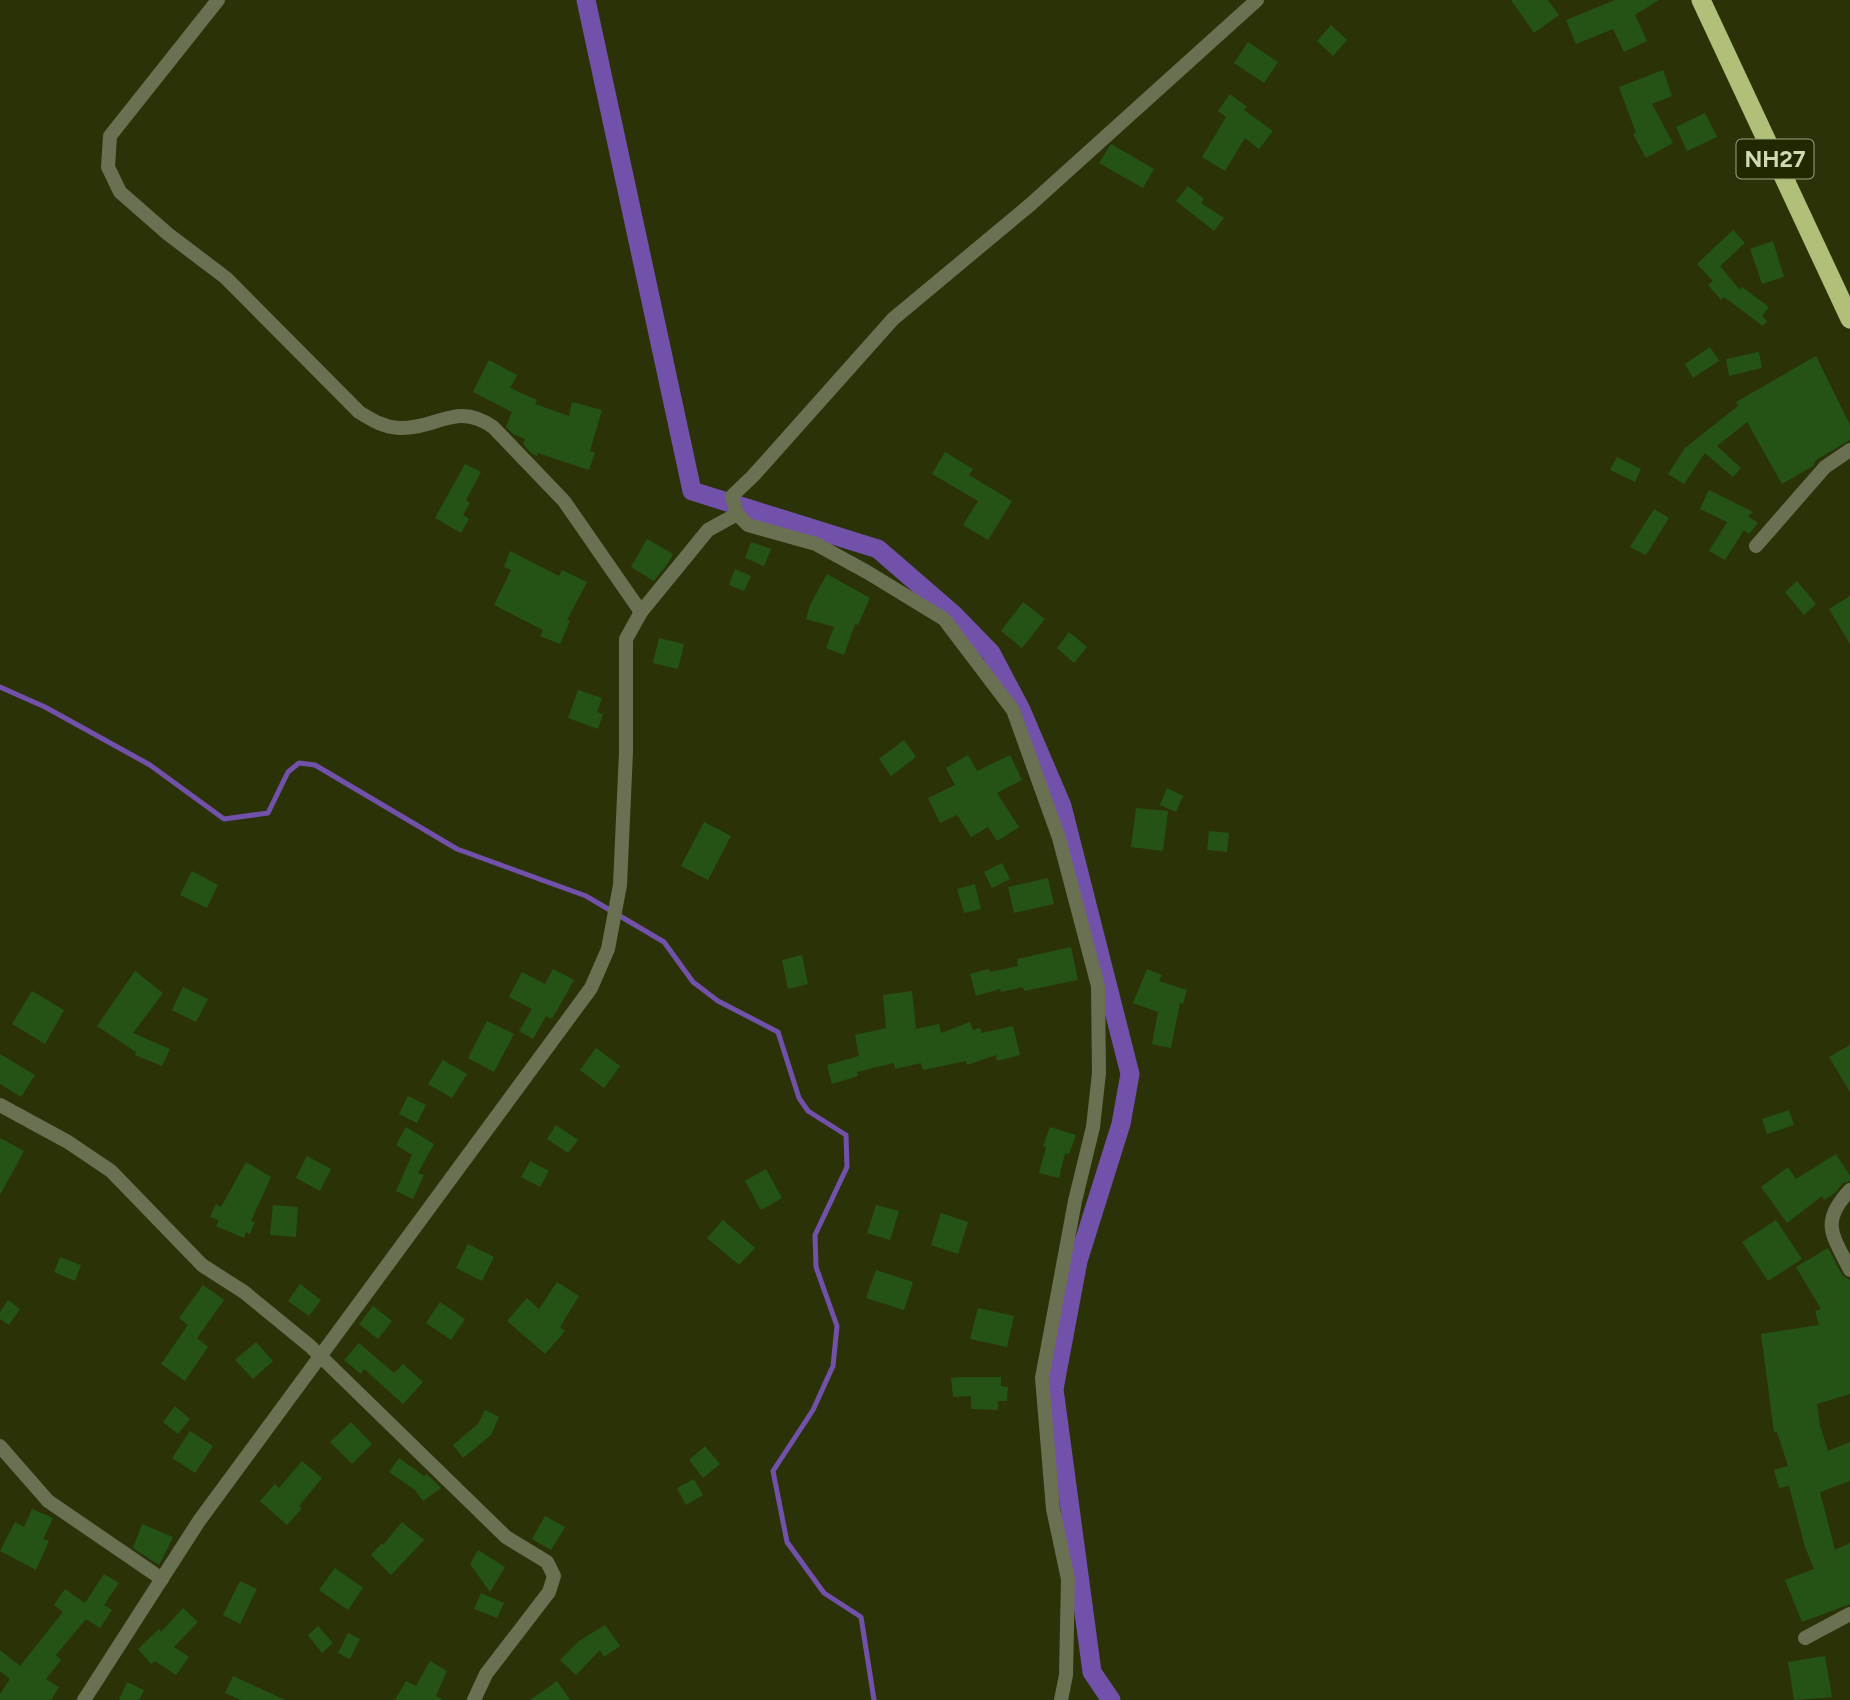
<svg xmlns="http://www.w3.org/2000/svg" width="1850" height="1700" viewBox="0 0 1850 1700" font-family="Figtree,sans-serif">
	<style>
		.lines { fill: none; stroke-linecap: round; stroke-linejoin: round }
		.stream { stroke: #7251aa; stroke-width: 5 }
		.canal { stroke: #7251aa; stroke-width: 19 }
		.building { fill: #255316 }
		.minor { stroke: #6a7152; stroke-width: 14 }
		.trunk { stroke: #b0c079; stroke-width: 19 }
		.labels { text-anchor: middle; stroke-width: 7; stroke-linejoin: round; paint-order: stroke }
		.shield { fill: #212800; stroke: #9ba47d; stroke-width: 2 }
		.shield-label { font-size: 23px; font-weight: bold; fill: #cfd9b2 }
	</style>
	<rect width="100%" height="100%" fill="#2b3208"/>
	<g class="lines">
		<polyline class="stream" points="0,687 45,707 150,765 224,819 268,813 288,772 299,763 315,765 457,849 586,896 664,942 693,982 718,1001 778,1032 799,1098 808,1111 846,1135 847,1167 815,1235 816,1267 837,1326 833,1366 813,1410 773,1471 787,1542 824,1593 861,1617 874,1700"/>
		<polyline class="canal" points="586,0 692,491 878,549 953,614 991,653 1021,710 1062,806 1130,1074 1121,1124 1078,1261 1054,1389 1092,1672 1111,1700"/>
	</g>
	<g class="building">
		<polygon points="1511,0 1548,0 1559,15 1534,33"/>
		<polygon points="1615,0 1659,0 1635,15 1647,41 1624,52 1613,29 1576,44 1566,20"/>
		<polygon points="1331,25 1347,40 1333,56 1317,41"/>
		<polygon points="1248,42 1278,62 1264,83 1234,63"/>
		<polygon points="1663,70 1672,96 1652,104 1673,143 1646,158 1633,134 1636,133 1619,87"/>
		<polygon points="1230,94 1247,107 1244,110 1273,131 1259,149 1245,138 1225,171 1202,157 1226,117 1218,111"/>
		<polygon points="1705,113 1717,137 1687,151 1676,127"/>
		<polygon points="1111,144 1154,169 1143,188 1099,163"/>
		<polygon points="1188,186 1204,199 1201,203 1224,218 1214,231 1176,201"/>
		<polygon points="1733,230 1745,243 1720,266 1740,290 1742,287 1769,307 1762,316 1767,321 1763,326 1724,297 1721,300 1708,285 1713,281 1697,264"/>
		<polygon points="1773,241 1784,277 1762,284 1750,249"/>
		<polygon points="1710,347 1719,361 1693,378 1685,364"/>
		<polygon points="1759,352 1762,368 1729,376 1726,359"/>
		<polygon points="1816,356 1850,425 1850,440 1816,460 1813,466 1782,484 1747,422 1717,446 1741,468 1733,477 1705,453 1684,484 1668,474 1685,448 1738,406 1736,402"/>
		<polygon points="489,360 517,375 510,388 537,400 535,404 569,416 572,402 602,410 590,451 595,453 589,470 538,453 537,456 532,454 523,444 525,439 513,434 506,427 512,412 473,392"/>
		<polygon points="945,452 973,469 969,475 1012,501 988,540 963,525 978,501 932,474"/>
		<polygon points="1617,457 1641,469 1635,482 1610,470"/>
		<polygon points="465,464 481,472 466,500 470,503 463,515 469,519 461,533 435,518"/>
		<polygon points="1709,490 1753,512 1748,516 1758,523 1749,534 1744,530 1725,560 1709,551 1727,522 1700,509"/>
		<polygon points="1654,509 1669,518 1646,555 1630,547"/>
		<polygon points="647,539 673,554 668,563 654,581 631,567"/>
		<polygon points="751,542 771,549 764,566 745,558"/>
		<polygon points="510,551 559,576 562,570 587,582 567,620 570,621 560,644 540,636 543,630 494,605 511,570 504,567"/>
		<polygon points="735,569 751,576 744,591 729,585"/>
		<polygon points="827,574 870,598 858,625 855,624 844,655 826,648 834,627 806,619 810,605"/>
		<polygon points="1797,581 1816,604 1804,615 1785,592"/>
		<polygon points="1850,596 1850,644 1829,609"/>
		<polygon points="1023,602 1045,619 1022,648 1001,631"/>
		<polygon points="1069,632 1087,647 1074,663 1057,648"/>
		<polygon points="659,638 684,644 678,669 653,663"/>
		<polygon points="578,690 602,698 597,712 603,714 598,729 568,718"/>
		<polygon points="904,740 916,757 891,776 879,759"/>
		<polygon points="968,755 977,771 1010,755 1022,780 997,793 1019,827 997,841 988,827 971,837 957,815 940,823 928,798 955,785 946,768"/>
		<polygon points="1167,788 1183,796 1176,812 1160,805"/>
		<polygon points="1136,808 1168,811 1163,851 1131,847"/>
		<polygon points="704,822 731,836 708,880 681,866"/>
		<polygon points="1209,831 1229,833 1227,852 1207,850"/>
		<polygon points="1002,863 1010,879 992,888 984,872"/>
		<polygon points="192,871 218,885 207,908 180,895"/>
		<polygon points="1048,878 1054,904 1014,913 1008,887"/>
		<polygon points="975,884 981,909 964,913 957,889"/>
		<polygon points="1071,947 1078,980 1024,991 1023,987 1001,992 1000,989 976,996 970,974 989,969 990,972 1018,966 1017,959"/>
		<polygon points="802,955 808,984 788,989 782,960"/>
		<polygon points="553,969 574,980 552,1019 546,1016 533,1039 519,1031 532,1009 509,997 522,972 545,984"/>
		<polygon points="1147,969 1162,975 1159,981 1187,990 1183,1004 1180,1003 1171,1048 1152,1044 1158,1012 1133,1003"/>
		<polygon points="135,971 163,993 133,1033 170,1049 162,1066 135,1055 136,1052 97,1026"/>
		<polygon points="183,987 208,999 196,1022 172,1010"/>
		<polygon points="32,991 64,1010 45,1044 12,1024"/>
		<polygon points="912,991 916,1029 939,1024 941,1033 970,1022 973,1030 980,1028 982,1033 1013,1026 1020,1055 997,1061 996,1055 967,1065 966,1061 923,1070 921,1063 895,1069 894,1063 857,1072 858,1076 832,1084 827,1065 859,1056 855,1035 886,1028 883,995"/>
		<polygon points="487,1021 514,1034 494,1072 468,1058"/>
		<polygon points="1850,1045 1850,1092 1829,1057"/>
		<polygon points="596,1048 620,1066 604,1088 580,1070"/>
		<polygon points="0,1054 35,1075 21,1097 0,1084"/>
		<polygon points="443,1060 467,1074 452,1098 428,1084"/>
		<polygon points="408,1096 426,1105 417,1123 399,1114"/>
		<polygon points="1789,1110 1794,1125 1767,1134 1762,1119"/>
		<polygon points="556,1125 578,1140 568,1153 547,1139"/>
		<polygon points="406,1127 434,1144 418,1173 424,1175 413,1199 396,1191 412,1155 396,1145"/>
		<polygon points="1050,1127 1076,1135 1069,1154 1065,1153 1059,1178 1039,1173 1046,1147 1043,1146"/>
		<polygon points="0,1138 24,1151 0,1195"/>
		<polygon points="1836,1154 1850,1176 1850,1181 1843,1183 1835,1193 1824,1200 1822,1196 1787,1223 1761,1187 1788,1167 1796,1179"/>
		<polygon points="307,1156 331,1169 320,1191 296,1178"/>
		<polygon points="530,1161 549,1171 540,1187 521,1177"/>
		<polygon points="246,1162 271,1177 251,1221 255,1222 250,1234 246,1232 244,1238 216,1226 219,1220 210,1217 216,1204 221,1207"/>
		<polygon points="766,1169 782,1198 761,1210 745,1181"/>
		<polygon points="273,1205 298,1207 296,1237 270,1235"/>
		<polygon points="876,1205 899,1211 890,1240 867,1233"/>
		<polygon points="941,1213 968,1222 958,1254 931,1245"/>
		<polygon points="723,1220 755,1248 739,1265 707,1238"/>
		<polygon points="1776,1220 1802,1259 1768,1281 1742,1242"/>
		<polygon points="468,1244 494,1257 482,1281 456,1268"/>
		<polygon points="1828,1248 1842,1275 1850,1280 1850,1394 1817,1404 1820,1426 1828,1451 1850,1442 1850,1481 1820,1492 1835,1550 1850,1543 1850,1604 1802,1622 1785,1580 1814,1569 1805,1547 1789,1486 1779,1488 1774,1470 1788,1466 1777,1432 1774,1432 1761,1334 1819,1325 1815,1311 1821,1309 1796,1267"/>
		<polygon points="60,1257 81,1265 75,1281 54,1272"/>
		<polygon points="876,1270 913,1282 904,1310 866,1298"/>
		<polygon points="557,1282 579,1296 560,1327 565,1331 545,1354 507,1321 527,1298 539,1309"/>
		<polygon points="300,1284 321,1300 309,1316 288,1301"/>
		<polygon points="203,1285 224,1300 197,1338 208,1347 185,1381 161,1364 188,1325 179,1318"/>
		<polygon points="8,1300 20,1309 9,1325 0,1319 0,1312"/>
		<polygon points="440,1302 465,1319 451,1340 426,1323"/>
		<polygon points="373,1306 392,1321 378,1339 359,1324"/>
		<polygon points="978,1308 1014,1316 1007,1347 970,1339"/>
		<polygon points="256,1342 273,1361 253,1379 235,1360"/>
		<polygon points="359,1343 394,1373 403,1364 423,1382 403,1404 364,1369 361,1374 344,1360"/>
		<polygon points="963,1377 1001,1377 1001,1386 1008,1387 1007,1401 998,1401 998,1410 971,1409 971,1396 953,1397 951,1378"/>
		<polygon points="175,1406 190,1419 178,1434 163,1422"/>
		<polygon points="485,1410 499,1417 491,1435 463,1458 453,1445 478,1424"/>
		<polygon points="351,1422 372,1444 352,1464 330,1442"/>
		<polygon points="190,1431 213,1446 195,1473 172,1458"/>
		<polygon points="705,1446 720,1464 703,1478 689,1460"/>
		<polygon points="399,1458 424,1476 427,1474 441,1488 423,1501 415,1490 389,1472"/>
		<polygon points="302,1461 322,1478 299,1506 302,1508 287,1525 260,1501 275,1484 279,1488"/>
		<polygon points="694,1479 703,1495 686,1505 677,1488"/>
		<polygon points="32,1509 53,1518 43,1539 49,1541 36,1570 0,1551 15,1522 24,1527"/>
		<polygon points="545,1516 565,1527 551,1550 532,1539"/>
		<polygon points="402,1522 424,1540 391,1575 371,1555 382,1543 383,1545"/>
		<polygon points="142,1524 173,1537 159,1565 133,1548"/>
		<polygon points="478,1550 505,1567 490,1592 470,1564"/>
		<polygon points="335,1568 363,1588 348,1610 319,1590"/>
		<polygon points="104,1574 119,1583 104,1605 112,1610 100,1628 86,1619 56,1655 61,1660 46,1679 59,1687 51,1700 0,1700 0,1694 10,1679 0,1671 0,1650 20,1666 63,1612 54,1605 65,1589 85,1603"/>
		<polygon points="240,1581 257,1589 240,1624 223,1615"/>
		<polygon points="481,1593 504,1603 497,1618 474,1609"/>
		<polygon points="183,1608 198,1622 174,1647 189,1657 176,1675 155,1661 151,1664 138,1649 159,1629 161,1632"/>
		<polygon points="605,1625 620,1646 604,1657 600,1650 576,1675 560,1660 579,1641"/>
		<polygon points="318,1626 333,1643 322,1653 308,1635"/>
		<polygon points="348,1633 360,1639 350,1659 338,1653"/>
		<polygon points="1825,1656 1832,1697 1794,1700 1788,1662"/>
		<polygon points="430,1661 447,1671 436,1696 443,1700 395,1700 406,1681 416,1686"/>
		<polygon points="233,1676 285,1700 241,1700 225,1693"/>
		<polygon points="557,1681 570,1700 530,1700"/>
		<polygon points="127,1682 144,1690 139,1700 119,1700"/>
	</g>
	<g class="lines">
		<g class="minor">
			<path d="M 218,0 L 110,136 L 108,167 L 120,192 L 168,234 L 226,278 L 359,412 C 372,420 383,427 399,428 C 438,429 456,401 493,427 L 564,501 L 641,612"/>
			<polyline points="1756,546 1825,467 1850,450"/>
			<polyline points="0,1105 68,1142 111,1171 202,1265 244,1292 310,1346 506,1537 547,1562 554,1576 549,1592 486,1674 474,1700"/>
			<path d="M 1850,1190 C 1819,1223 1833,1235 1850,1270"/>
			<polyline points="0,1446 48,1501 162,1579"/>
			<polyline points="1805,1638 1850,1614"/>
			<polyline points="84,1700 199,1521 591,988 608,949 620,885 626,752 626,639 641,612 708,530 737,514"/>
			<polyline points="1061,1700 1066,1675 1068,1579 1053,1509 1042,1378 1075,1201 1093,1127 1099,1073 1098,986 1059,838 1013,710 944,619 867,572 816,544 748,525 737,514 732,496 753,476 893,319 1031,204 1257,0"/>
		</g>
		<polyline class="trunk" points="1701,0 1850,319"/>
	</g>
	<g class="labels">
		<rect class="shield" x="1736.5" y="139.5" width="77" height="39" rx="5"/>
		<g class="shield-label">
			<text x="1775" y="167">NH27</text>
		</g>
	</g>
</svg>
